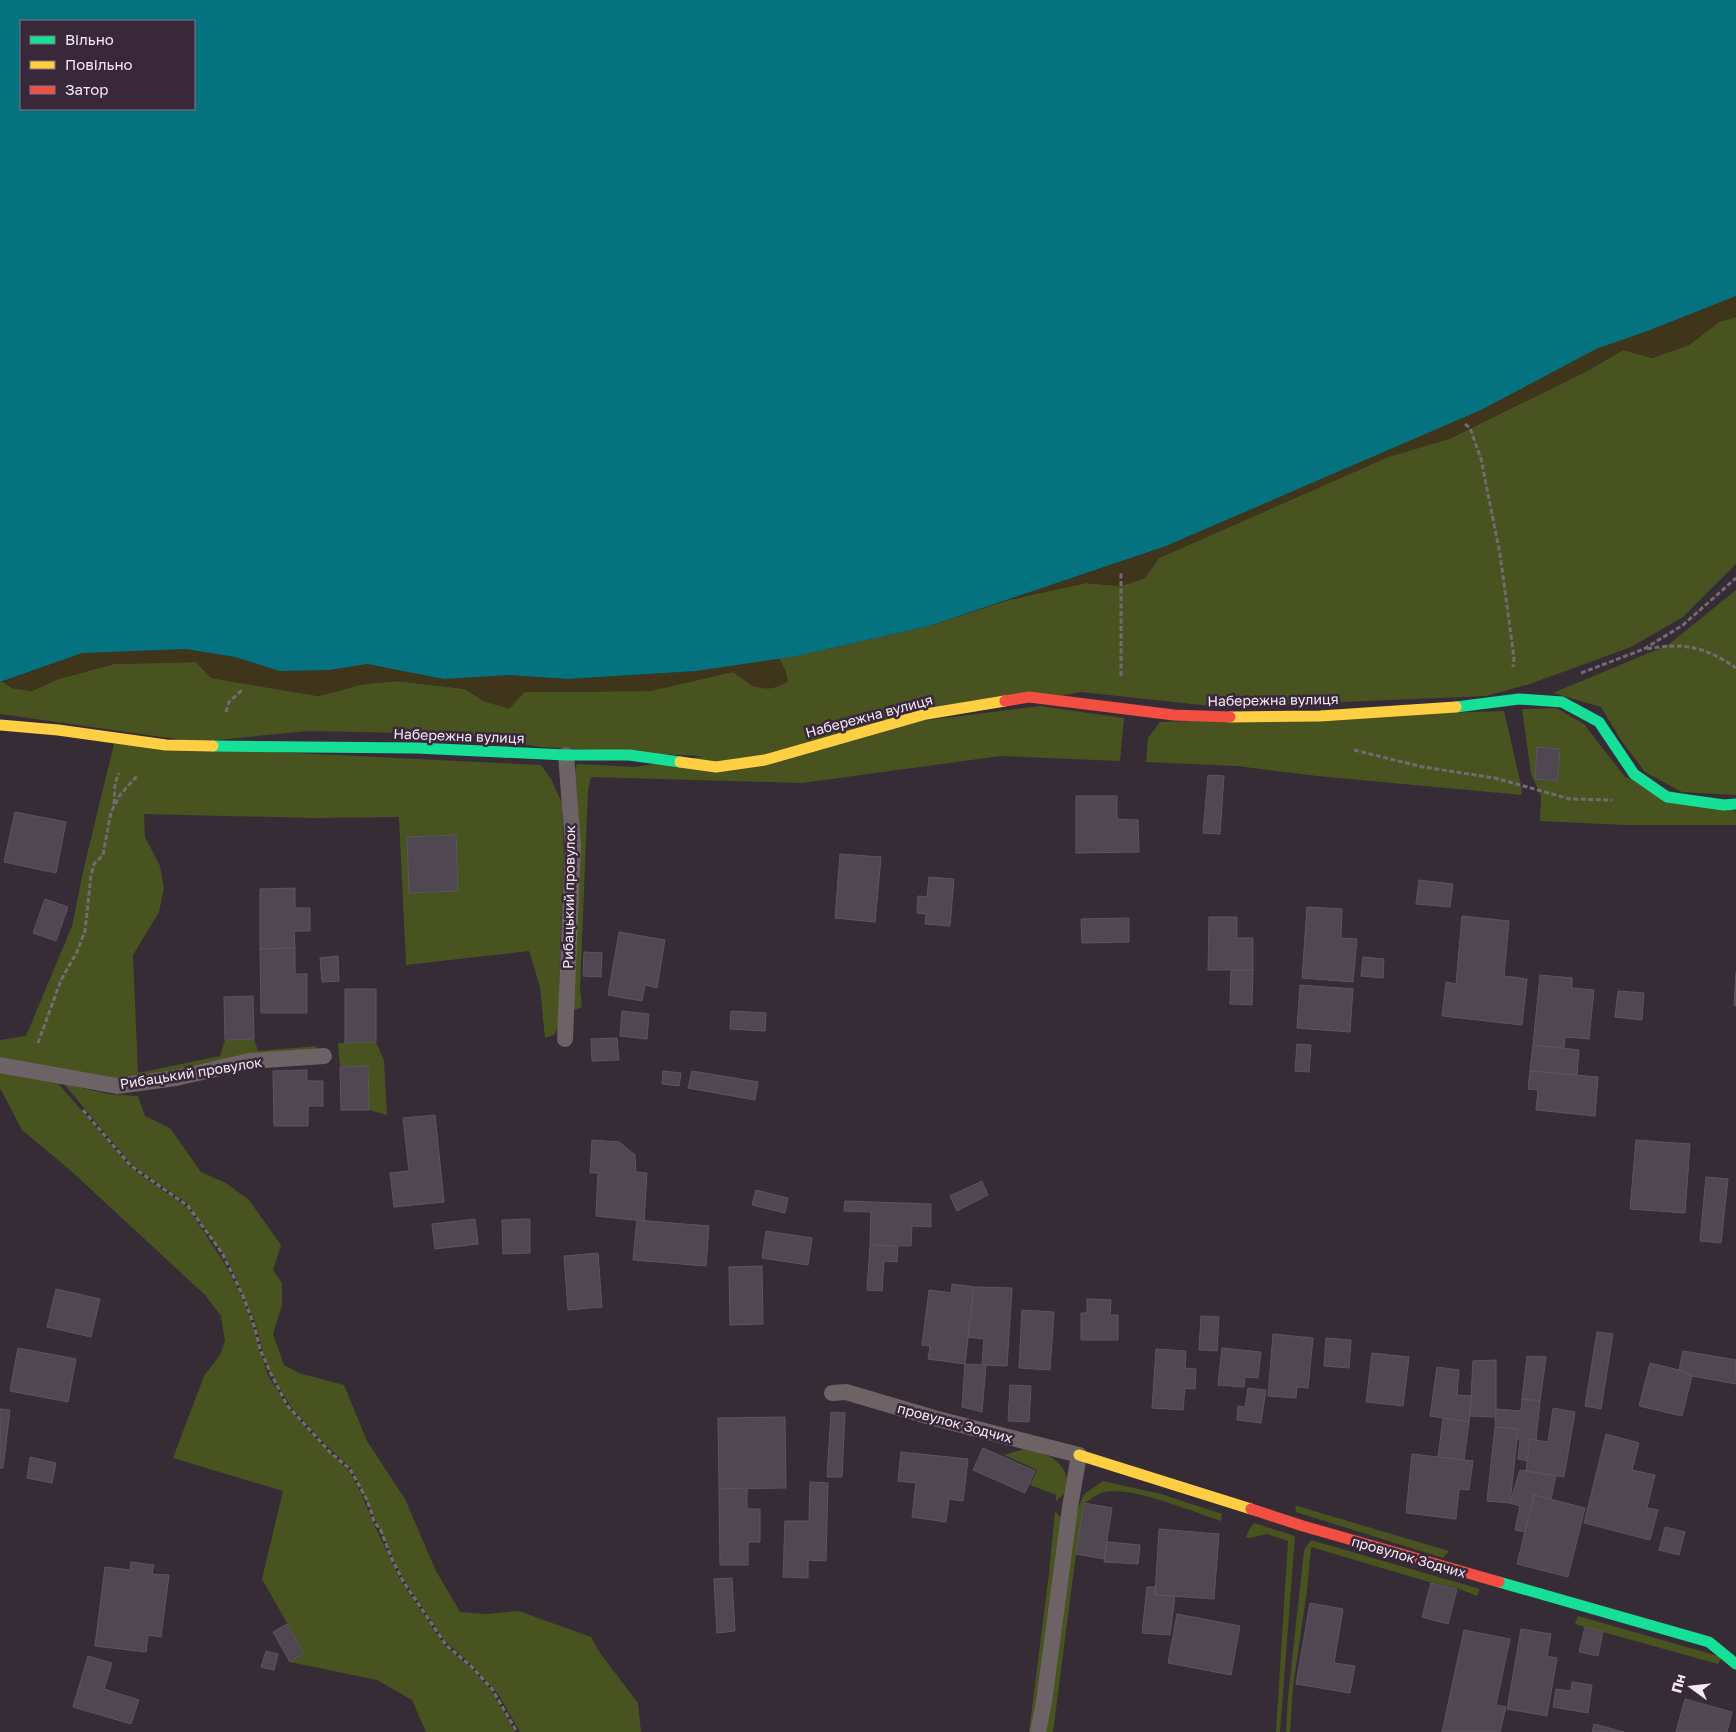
<svg xmlns="http://www.w3.org/2000/svg" width="1736" height="1732" viewBox="0 0 1736 1732" font-family="'Golos Text',sans-serif">
	<style>
		.green { fill: #485320 }
		.sand { fill: #3e351a }
		.water { fill: #057280; fill-rule: evenodd }
		.building { fill: #4f4852; stroke: #5c555f }
		.lines { fill: none; stroke-linecap: round; stroke-linejoin: round }
		.path { stroke: #736b6f; stroke-width: 3; stroke-dasharray: 5 2.5; stroke-linecap: butt }
		.lane { stroke: #6d6265; stroke-width: 16 }
		.fast { stroke: #16e098; stroke-width: 11 }
		.slow { stroke: #ffcf43; stroke-width: 11 }
		.jam { stroke: #f24e42; stroke-width: 11 }
		.labels { text-anchor: middle; stroke-width: 5; stroke-linejoin: round; paint-order: stroke }
		.street-label { font-size: 14px; fill: #f4e9f4; stroke: #39283a }
	</style>
	<rect width="100%" height="100%" fill="#362c36"/>
	<g class="green">
		<polygon points="1736,317 1736,564 1683,617 1631,647 1530,684 1486,696 1220,707 1081,692 782,747 716,757 541,747 456,734 308,731 197,742 0,714 0,682 3,682 12,688 32,691 58,679 114,664 196,662 211,678 318,696 364,684 398,681 465,689 483,701 525,692 650,691 733,672 754,687 786,672 779,658 797,656 929,626 1009,600 1086,583 1121,586 1145,578 1159,558 1388,457 1449,439 1589,370 1623,350 1652,358 1689,345 1719,322"/>
		<polygon points="1736,590 1736,795 1682,792 1645,772 1621,740 1601,707 1553,693 1668,645"/>
		<polygon points="1040,706 1124,718 1120,761 1001,756 802,783 591,777 588,790 580,990 582,1007 574,1010 574,774 577,764 635,767 929,720"/>
		<polygon points="1556,708 1584,724 1625,777 1736,811 1736,825 1626,825 1540,821 1541,796 1531,774 1522,709"/>
		<polygon points="1504,711 1521,785 1522,795 1317,776 1237,766 1146,762 1148,738 1160,722"/>
		<polygon points="114,744 541,765 551,779 562,803 564,857 560,953 559,1025 554,1035 545,1038 540,987 529,951 406,965 399,817 314,818 144,814 145,837 160,866 164,888 159,912 133,955 138,1073 220,1056 225,1040 254,1039 258,1051 317,1046 315,1049 127,1079 90,1076 0,1059 0,1040 26,1036 72,926 85,863"/>
		<polygon points="376,1042 384,1060 387,1115 369,1110 368,1067 340,1067 338,1043"/>
		<polygon points="0,1071 57,1082 131,1168 188,1208 223,1261 242,1297 254,1329 259,1349 268,1375 286,1405 313,1436 349,1471 362,1495 372,1520 401,1581 444,1645 471,1668 490,1689 515,1732 426,1732 412,1700 377,1680 290,1662 304,1653 262,1579 283,1491 173,1458 204,1376 220,1355 225,1341 221,1316 205,1295 70,1170 22,1130 0,1088"/>
		<polygon points="64,1084 108,1094 138,1096 145,1116 170,1128 201,1172 226,1183 249,1200 281,1245 273,1270 282,1283 282,1305 273,1334 284,1365 299,1373 344,1385 367,1441 405,1499 436,1571 460,1612 487,1614 519,1611 591,1637 600,1653 638,1703 641,1732 520,1732 498,1694 474,1667 445,1641 401,1575 352,1469 324,1443 293,1409 283,1394 268,1368 262,1349 256,1325 228,1261 187,1203 133,1166"/>
		<path d="M 1024,1449 C 1041,1453 1060,1456 1066,1475 C 1068,1480 1065,1489 1064,1494 L 1056,1501 L 1056,1495 L 1030,1485 L 1037,1470 L 1004,1455 Z"/>
		<path d="M 1103,1481 L 1161,1494 L 1222,1514 L 1221,1521 C 1193,1512 1131,1486 1104,1492 C 1098,1493 1090,1500 1084,1503 L 1076,1554 L 1053,1732 L 1045,1732 L 1075,1515 L 1084,1494 Z"/>
		<polygon points="1295,1505 1314,1511 1449,1551 1443,1558 1296,1512"/>
		<polygon points="1055,1511 1061,1518 1033,1732 1029,1732 1049,1573"/>
		<polygon points="1254,1523 1295,1536 1280,1732 1276,1732 1288,1541 1267,1534 1250,1538 1246,1537 1249,1530"/>
		<polygon points="1311,1540 1480,1589 1477,1596 1457,1588 1429,1582 1311,1547 1307,1590 1293,1687 1290,1732 1286,1732 1288,1697 1304,1550"/>
		<polygon points="1578,1616 1722,1657 1718,1664 1585,1627 1575,1624"/>
	</g>
	<g class="sand">
		<polygon points="1736,296 1736,317 1719,322 1689,345 1652,358 1623,350 1589,370 1449,439 1388,457 1159,558 1145,578 1121,586 1086,583 1009,600 1166,546 1481,410 1596,349 1650,330"/>
		<path d="M 186,649 L 235,657 L 280,671 L 329,670 L 367,664 L 444,679 L 509,675 L 568,679 L 696,671 L 779,658 L 786,672 L 788,682 C 763,695 755,687 733,672 L 650,691 L 525,692 L 509,709 L 483,701 L 465,689 L 398,681 L 364,684 L 318,696 L 211,678 L 196,662 L 114,664 L 58,679 L 32,691 L 12,688 L 3,682 L 82,653 Z"/>
	</g>
	<path class="water" d="M 0,0 L 1736,0 L 1736,296 L 1650,330 L 1596,349 L 1481,410 L 1166,546 L 929,626 L 797,656 L 696,671 L 568,679 L 509,675 L 444,679 L 367,664 L 329,670 L 280,671 L 235,657 L 186,649 L 82,653 L 0,682 ZM 21,21 L 194,21 L 194,109 L 21,109 Z"/>
	<g class="building">
		<polygon points="1537,747 1560,749 1557,781 1535,779"/>
		<polygon points="1208,775 1224,776 1220,834 1203,833"/>
		<polygon points="1076,796 1117,796 1117,819 1138,820 1139,852 1076,853"/>
		<polygon points="15,812 66,822 56,873 4,862"/>
		<polygon points="456,835 458,891 409,893 407,837"/>
		<polygon points="840,854 881,857 875,922 835,918"/>
		<polygon points="929,877 954,879 950,926 925,924 926,914 917,913 918,896 927,897"/>
		<polygon points="1419,880 1453,884 1450,907 1416,904"/>
		<polygon points="295,888 295,908 310,908 310,931 294,931 295,948 260,949 260,889"/>
		<polygon points="45,899 68,907 56,941 33,933"/>
		<polygon points="1307,907 1342,909 1341,938 1357,939 1353,982 1302,978"/>
		<polygon points="1462,916 1509,921 1504,976 1527,979 1522,1025 1442,1016 1446,982 1456,984"/>
		<polygon points="1209,917 1237,917 1237,938 1253,938 1253,970 1208,970"/>
		<polygon points="1129,918 1129,942 1082,943 1081,919"/>
		<polygon points="619,932 665,940 657,988 645,985 642,1001 608,995"/>
		<polygon points="295,948 295,974 307,974 307,1013 261,1013 260,949"/>
		<polygon points="584,952 602,953 601,977 583,976"/>
		<polygon points="338,956 339,981 322,982 320,958"/>
		<polygon points="1363,957 1384,959 1383,978 1361,976"/>
		<polygon points="1231,970 1253,970 1252,1005 1230,1004"/>
		<polygon points="1736,972 1736,1006 1734,1005"/>
		<polygon points="1540,975 1572,978 1572,988 1594,990 1589,1039 1565,1037 1564,1048 1533,1045"/>
		<polygon points="1300,985 1353,989 1350,1032 1297,1028"/>
		<polygon points="345,989 376,989 376,1042 345,1043"/>
		<polygon points="1618,991 1644,993 1642,1020 1615,1017"/>
		<polygon points="253,996 254,1039 225,1040 224,997"/>
		<polygon points="622,1011 649,1014 647,1039 620,1036"/>
		<polygon points="731,1011 766,1013 765,1031 730,1029"/>
		<polygon points="617,1038 619,1060 592,1061 591,1039"/>
		<polygon points="1297,1044 1311,1045 1309,1072 1295,1071"/>
		<polygon points="1533,1045 1579,1050 1577,1075 1530,1071"/>
		<polygon points="368,1066 369,1110 341,1110 340,1067"/>
		<polygon points="307,1070 307,1081 323,1081 323,1106 308,1106 308,1126 274,1126 273,1071"/>
		<polygon points="663,1071 681,1073 679,1086 662,1084"/>
		<polygon points="692,1071 758,1082 755,1100 688,1088"/>
		<polygon points="1530,1071 1598,1077 1595,1116 1536,1110 1538,1090 1528,1089"/>
		<polygon points="435,1115 444,1202 394,1207 390,1173 409,1171 403,1118"/>
		<polygon points="592,1140 619,1142 635,1155 636,1172 647,1173 644,1221 596,1216 598,1173 590,1173"/>
		<polygon points="1636,1140 1690,1144 1685,1213 1630,1209"/>
		<polygon points="1706,1177 1728,1179 1721,1243 1700,1241"/>
		<polygon points="982,1181 988,1195 957,1211 950,1196"/>
		<polygon points="756,1190 788,1198 785,1213 752,1205"/>
		<polygon points="845,1201 931,1204 931,1227 912,1226 911,1246 870,1245 871,1212 844,1211"/>
		<polygon points="475,1219 478,1244 435,1249 432,1224"/>
		<polygon points="530,1219 530,1253 503,1254 502,1220"/>
		<polygon points="637,1220 709,1226 706,1266 633,1260"/>
		<polygon points="766,1231 812,1238 808,1265 762,1258"/>
		<polygon points="870,1245 898,1246 897,1262 884,1261 882,1291 867,1290"/>
		<polygon points="598,1253 602,1307 568,1310 564,1256"/>
		<polygon points="762,1266 763,1324 730,1325 729,1267"/>
		<polygon points="952,1284 974,1287 965,1364 928,1359 930,1346 922,1345 929,1290 951,1293"/>
		<polygon points="974,1287 1012,1288 1007,1366 982,1365 984,1339 968,1337"/>
		<polygon points="56,1289 100,1299 91,1337 47,1327"/>
		<polygon points="1087,1299 1111,1300 1110,1315 1118,1315 1118,1340 1081,1340 1081,1313 1087,1313"/>
		<polygon points="1022,1310 1054,1312 1050,1370 1019,1368"/>
		<polygon points="1201,1316 1219,1317 1217,1351 1199,1350"/>
		<polygon points="1597,1332 1613,1334 1601,1409 1585,1406"/>
		<polygon points="1273,1334 1313,1338 1308,1388 1297,1387 1296,1398 1268,1396"/>
		<polygon points="1326,1338 1351,1340 1349,1368 1324,1366"/>
		<polygon points="18,1348 76,1359 68,1402 10,1391"/>
		<polygon points="1222,1348 1261,1352 1258,1378 1245,1377 1244,1387 1218,1385"/>
		<polygon points="1156,1349 1186,1351 1185,1368 1196,1369 1195,1389 1185,1388 1183,1410 1152,1408"/>
		<polygon points="1683,1351 1736,1360 1736,1384 1692,1376 1679,1370"/>
		<polygon points="1372,1353 1409,1357 1403,1406 1366,1402"/>
		<polygon points="1527,1356 1546,1357 1540,1401 1522,1399"/>
		<polygon points="1496,1360 1496,1417 1470,1416 1473,1361"/>
		<polygon points="1650,1363 1679,1370 1692,1376 1682,1416 1639,1406"/>
		<polygon points="965,1364 986,1365 982,1412 962,1407"/>
		<polygon points="1437,1367 1459,1370 1457,1395 1472,1396 1469,1422 1430,1416"/>
		<polygon points="1010,1385 1031,1386 1029,1422 1008,1421"/>
		<polygon points="1248,1388 1266,1390 1261,1423 1237,1420 1238,1406 1245,1407"/>
		<polygon points="1522,1399 1540,1401 1536,1440 1530,1439 1528,1461 1518,1459 1520,1439 1517,1439 1518,1429 1495,1427 1496,1409 1521,1411"/>
		<polygon points="1553,1408 1575,1412 1564,1477 1526,1471 1530,1439 1548,1442"/>
		<polygon points="0,1409 10,1410 3,1468 0,1468"/>
		<polygon points="831,1412 845,1413 842,1477 827,1477"/>
		<polygon points="785,1417 786,1488 719,1489 718,1418"/>
		<polygon points="1443,1418 1469,1422 1464,1460 1438,1457"/>
		<polygon points="1495,1427 1518,1429 1510,1503 1487,1501"/>
		<polygon points="1606,1434 1639,1443 1632,1470 1655,1475 1647,1508 1658,1510 1650,1540 1584,1523"/>
		<polygon points="983,1448 1035,1471 1025,1493 973,1470"/>
		<polygon points="901,1452 968,1459 963,1501 949,1499 946,1522 912,1517 916,1483 898,1481"/>
		<polygon points="1412,1454 1473,1461 1469,1490 1459,1489 1456,1519 1406,1513"/>
		<polygon points="30,1457 56,1463 52,1483 27,1478"/>
		<polygon points="1520,1470 1556,1476 1551,1499 1534,1495 1525,1532 1515,1530 1520,1506 1510,1503"/>
		<polygon points="810,1482 828,1483 826,1561 808,1560 808,1578 783,1577 785,1521 809,1521"/>
		<polygon points="747,1488 747,1509 760,1509 760,1542 748,1542 748,1565 720,1565 719,1489"/>
		<polygon points="1534,1495 1585,1508 1568,1577 1517,1564"/>
		<polygon points="1084,1503 1112,1508 1104,1559 1076,1554"/>
		<polygon points="1665,1527 1685,1532 1679,1555 1659,1550"/>
		<polygon points="1159,1529 1219,1534 1214,1599 1155,1595"/>
		<polygon points="1107,1542 1140,1545 1138,1564 1104,1562"/>
		<polygon points="131,1562 154,1565 152,1574 169,1575 161,1637 148,1635 146,1652 95,1646 105,1567 130,1570"/>
		<polygon points="732,1578 735,1631 717,1633 714,1579"/>
		<polygon points="1431,1583 1457,1589 1448,1624 1422,1617"/>
		<polygon points="1147,1587 1155,1587 1155,1595 1175,1596 1170,1635 1142,1633"/>
		<polygon points="1310,1603 1343,1609 1334,1663 1355,1666 1350,1693 1296,1684"/>
		<polygon points="1177,1614 1240,1626 1231,1675 1168,1663"/>
		<polygon points="287,1624 304,1653 290,1662 273,1632"/>
		<polygon points="1585,1627 1603,1631 1598,1656 1579,1652"/>
		<polygon points="1521,1629 1551,1634 1547,1656 1557,1658 1547,1716 1507,1709"/>
		<polygon points="1464,1630 1510,1639 1496,1705 1506,1707 1500,1732 1442,1732"/>
		<polygon points="266,1651 278,1654 274,1670 261,1667"/>
		<polygon points="88,1656 112,1663 104,1689 139,1700 131,1724 73,1707"/>
		<polygon points="1572,1682 1592,1685 1588,1713 1553,1707 1556,1689 1571,1691"/>
		<polygon points="1685,1699 1732,1712 1727,1732 1676,1732"/>
		<polygon points="1594,1724 1624,1732 1592,1732"/>
	</g>
	<g class="lines">
		<g class="path">
			<polyline points="1465,424 1470,428 1481,459 1500,554 1514,658 1513,667"/>
			<path d="M 1647,649 C 1683,642 1706,647 1736,668"/>
			<polyline points="1581,673 1644,649 1683,625 1736,578"/>
			<polyline points="1121,676 1121,573"/>
			<polyline points="226,712 229,702 242,690"/>
			<polyline points="1354,750 1423,767 1495,778 1570,799 1612,800"/>
			<polyline points="114,804 115,783 119,773"/>
			<polyline points="38,1043 61,980 77,952 85,931 91,875 94,864 103,855 111,812 120,795 137,776"/>
			<polyline points="83,1110 131,1166 188,1206 222,1253 243,1296 255,1328 260,1349 271,1374 287,1405 330,1452 350,1469 367,1500 374,1521 381,1531 391,1557 403,1581 446,1645 472,1667 492,1689 517,1732"/>
		</g>
		<g class="lane">
			<polyline points="565,1039 573,846 566,755"/>
			<polyline points="0,1065 117,1086 176,1078 250,1061 324,1056"/>
			<polyline points="832,1393 846,1392 934,1418 1079,1455 1070,1507 1044,1702 1038,1732"/>
		</g>
		<g class="fast">
			<polyline points="1456,707 1519,699 1562,702 1599,722 1634,774 1667,797 1724,805 1736,804"/>
			<polyline points="213,746 417,748 566,755 629,755 680,762"/>
			<polyline points="1499,1582 1709,1642 1736,1664"/>
		</g>
		<g class="slow">
			<polyline points="1230,717 1320,716 1456,707"/>
			<polyline points="0,725 58,730 166,745 213,746"/>
			<polyline points="680,762 716,767 765,760 926,714 1005,701"/>
			<polyline points="1079,1455 1251,1509"/>
		</g>
		<g class="jam">
			<polyline points="1005,701 1029,697 1174,715 1230,717"/>
			<polyline points="1251,1509 1303,1526 1499,1582"/>
		</g>
	</g>
	<g class="labels">
		<g class="street-label">
			<text transform="translate(1273 700) rotate(-1)" y="5">Набережна вулиця</text>
			<text transform="translate(869 716) rotate(-15)" y="5">Набережна вулиця</text>
			<text transform="translate(459 736) rotate(2)" y="5">Набережна вулиця</text>
			<text transform="translate(569 897) rotate(-89)" y="5">Рибацький провулок</text>
			<text transform="translate(191 1073) rotate(-9)" y="5">Рибацький провулок</text>
			<text transform="translate(955 1423) rotate(15)" y="5">провулок Зодчих</text>
			<text transform="translate(1409 1557) rotate(16)" y="5">провулок Зодчих</text>
		</g>
	</g>
	<rect x="20" y="20" width="175" height="90" fill="#39283a" stroke="#847584"/>
	<rect x="30" y="36" width="25" height="8" fill="#16e098" stroke="#847584"/>
	<text x="65" y="45" font-size="15" fill="#f4e9f4">Вільно</text>
	<rect x="30" y="61" width="25" height="8" fill="#ffcf43" stroke="#847584"/>
	<text x="65" y="70" font-size="15" fill="#f4e9f4">Повільно</text>
	<rect x="30" y="86" width="25" height="8" fill="#f24e42" stroke="#847584"/>
	<text x="65" y="95" font-size="15" fill="#f4e9f4">Затор</text>
	<g transform="translate(1691 1687) rotate(285)" stroke="#39283a" stroke-width="4" paint-order="stroke">
	<path d="M0-4L9 19L0 12L-9 19Z" fill="#f4e9f4"/>
	<text y="-8" font-size="14" font-weight="bold" text-anchor="middle" fill="#f4e9f4">Пн</text>
	</g>
</svg>
